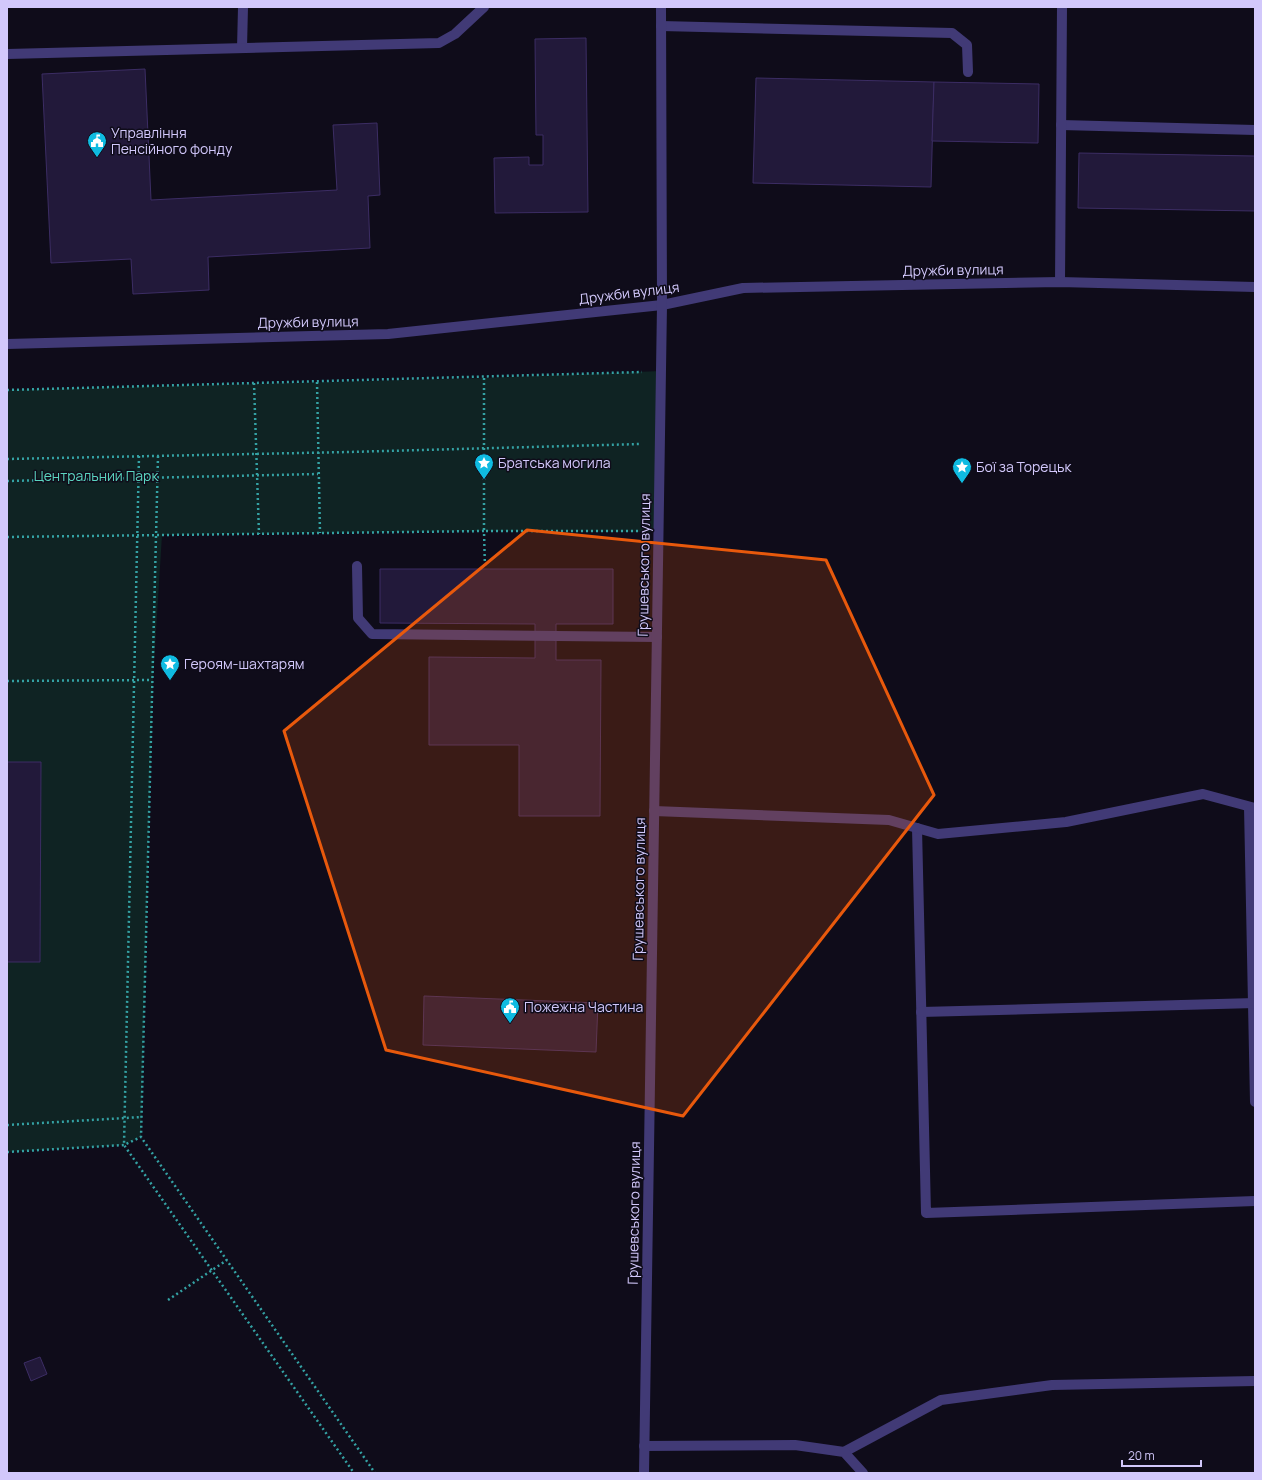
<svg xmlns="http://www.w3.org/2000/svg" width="1262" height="1480" viewBox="0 0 1262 1480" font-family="Manrope,sans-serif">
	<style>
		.green { fill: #0f2323 }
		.building { fill: #22193a; stroke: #3c2d64 }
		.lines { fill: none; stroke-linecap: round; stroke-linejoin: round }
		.path { stroke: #34a2a4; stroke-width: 2.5; stroke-dasharray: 2 3; stroke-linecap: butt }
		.service { stroke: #413a76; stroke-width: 10 }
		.minor { stroke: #413a76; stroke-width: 10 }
		.marked { fill: #e8590c; fill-opacity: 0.2; stroke: #e8590c; stroke-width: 3; stroke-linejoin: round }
		.labels { text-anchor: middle; stroke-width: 3; stroke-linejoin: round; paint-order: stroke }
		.poi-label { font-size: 14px; fill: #d2c8fb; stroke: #0f0c1a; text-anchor: start }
		.street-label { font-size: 14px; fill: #d2c8fb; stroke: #0f0c1a }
		.park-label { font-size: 14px; fill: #5bd5c0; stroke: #0f0c1a }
	</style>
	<rect width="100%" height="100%" fill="#0f0c1a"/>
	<polygon class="green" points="661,371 659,532 484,531 162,535 153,680 141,1137 124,1145 7,1152 7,390 484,378"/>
	<g class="building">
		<polygon points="586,38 588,212 495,213 494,158 529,157 529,165 543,165 543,135 536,135 535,39"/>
		<polygon points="145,69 151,200 337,190 333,125 377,123 380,195 368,196 370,248 208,257 209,290 133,294 131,259 51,263 42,74"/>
		<polygon points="756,78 934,82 931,187 753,183"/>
		<polygon points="934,82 1039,84 1038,143 932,141"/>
		<polygon points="1079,153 1255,156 1255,211 1078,208"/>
		<polygon points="380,569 613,569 613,624 556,624 556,660 601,660 600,816 519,816 519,745 429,745 429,657 535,658 535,624 380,623"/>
		<polygon points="7,762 41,762 40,962 7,962"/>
		<polygon points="424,996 598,1003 596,1052 423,1045"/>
		<polygon points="40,1357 47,1374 31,1381 24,1363"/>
	</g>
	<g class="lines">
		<g class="path">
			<polyline points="484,378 484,531 640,531"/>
			<polyline points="317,382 320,533"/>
			<polyline points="254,383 259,534"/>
			<polyline points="7,390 642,372"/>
			<polyline points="139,456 124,1145 354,1473"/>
			<polyline points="158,456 141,1137 375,1473"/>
			<polyline points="7,459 349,452 641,444"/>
			<polyline points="7,481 318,474"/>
			<polyline points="7,537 484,531 485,569"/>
			<polyline points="7,681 152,680"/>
			<polyline points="7,1125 142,1117"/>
			<polyline points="7,1152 124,1145 141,1137"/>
			<polyline points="168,1300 227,1260"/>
		</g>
		<g class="service">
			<polyline points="661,26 952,33 967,45 968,72"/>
			<polyline points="242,48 243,7"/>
			<polyline points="7,54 439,43 455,34 484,7"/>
			<polyline points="1061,125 1255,130"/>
			<polyline points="1060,282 1062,7"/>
			<polyline points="357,566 358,618 372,634 657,637"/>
			<polyline points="1249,807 1255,1102"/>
			<polyline points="917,828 926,1213 1255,1201"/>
			<polyline points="921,1012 1255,1003"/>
			<polyline points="844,1452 941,1400 1052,1385 1255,1381"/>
		</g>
		<g class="minor">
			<polyline points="7,344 388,334 662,305 743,288 1060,282 1255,287"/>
			<polyline points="654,811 889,820 938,834 1066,822 1203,794 1255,808"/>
			<polyline points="644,1446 795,1445 844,1452 863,1473"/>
			<polyline points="644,1473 662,305 661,7"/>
		</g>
	</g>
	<path class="marked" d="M 527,530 L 826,560 L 934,795 L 683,1116 L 386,1050 L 284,731 Z"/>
	<defs>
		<symbol id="civic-pin" viewBox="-11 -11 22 30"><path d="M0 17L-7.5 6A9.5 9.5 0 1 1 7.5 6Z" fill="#0fbbe1" stroke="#0f0c1a"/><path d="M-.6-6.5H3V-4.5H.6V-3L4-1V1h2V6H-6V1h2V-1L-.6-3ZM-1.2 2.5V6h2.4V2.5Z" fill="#fff"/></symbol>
		<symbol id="sight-pin" viewBox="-11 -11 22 30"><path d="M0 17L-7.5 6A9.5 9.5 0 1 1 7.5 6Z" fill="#0fbbe1" stroke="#0f0c1a"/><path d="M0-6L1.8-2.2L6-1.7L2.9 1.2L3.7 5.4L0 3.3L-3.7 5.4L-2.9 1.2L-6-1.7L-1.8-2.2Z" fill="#fff"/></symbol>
	</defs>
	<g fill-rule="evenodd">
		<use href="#civic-pin" x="86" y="130" width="22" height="30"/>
		<use href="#sight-pin" x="473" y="452" width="22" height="30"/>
		<use href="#sight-pin" x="951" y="456" width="22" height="30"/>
		<use href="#sight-pin" x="159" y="653" width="22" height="30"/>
		<use href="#civic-pin" x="499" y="996" width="22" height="30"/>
	</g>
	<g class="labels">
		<g class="poi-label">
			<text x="111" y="138">Управління<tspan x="111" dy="16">Пенсійного фонду</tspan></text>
			<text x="498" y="468">Братська мoгила</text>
			<text x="976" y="472">Бої за Торецьк</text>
			<text x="184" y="669">Героям-шахтарям</text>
			<text x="524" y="1012">Пожежна Частина</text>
		</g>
		<g class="street-label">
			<text transform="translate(953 270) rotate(-1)" y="5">Дружби вулиця</text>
			<text transform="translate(629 293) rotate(-7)" y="5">Дружби вулиця</text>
			<text transform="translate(308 322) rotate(-1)" y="5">Дружби вулиця</text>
			<text transform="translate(644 565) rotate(-89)" y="5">Грушевського вулиця</text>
			<text transform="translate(639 889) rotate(-89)" y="5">Грушевського вулиця</text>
			<text transform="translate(634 1213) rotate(-89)" y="5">Грушевського вулиця</text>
		</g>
		<g class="park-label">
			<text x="96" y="481">Центральний Парк</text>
		</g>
	</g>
	<rect width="1262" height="1480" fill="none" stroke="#d2c8fb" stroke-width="16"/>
	<path d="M1122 1460v6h79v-6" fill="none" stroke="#d2c8fb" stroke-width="2"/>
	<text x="1128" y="1460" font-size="12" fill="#d2c8fb" stroke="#0f0c1a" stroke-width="3" paint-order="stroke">20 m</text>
</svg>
